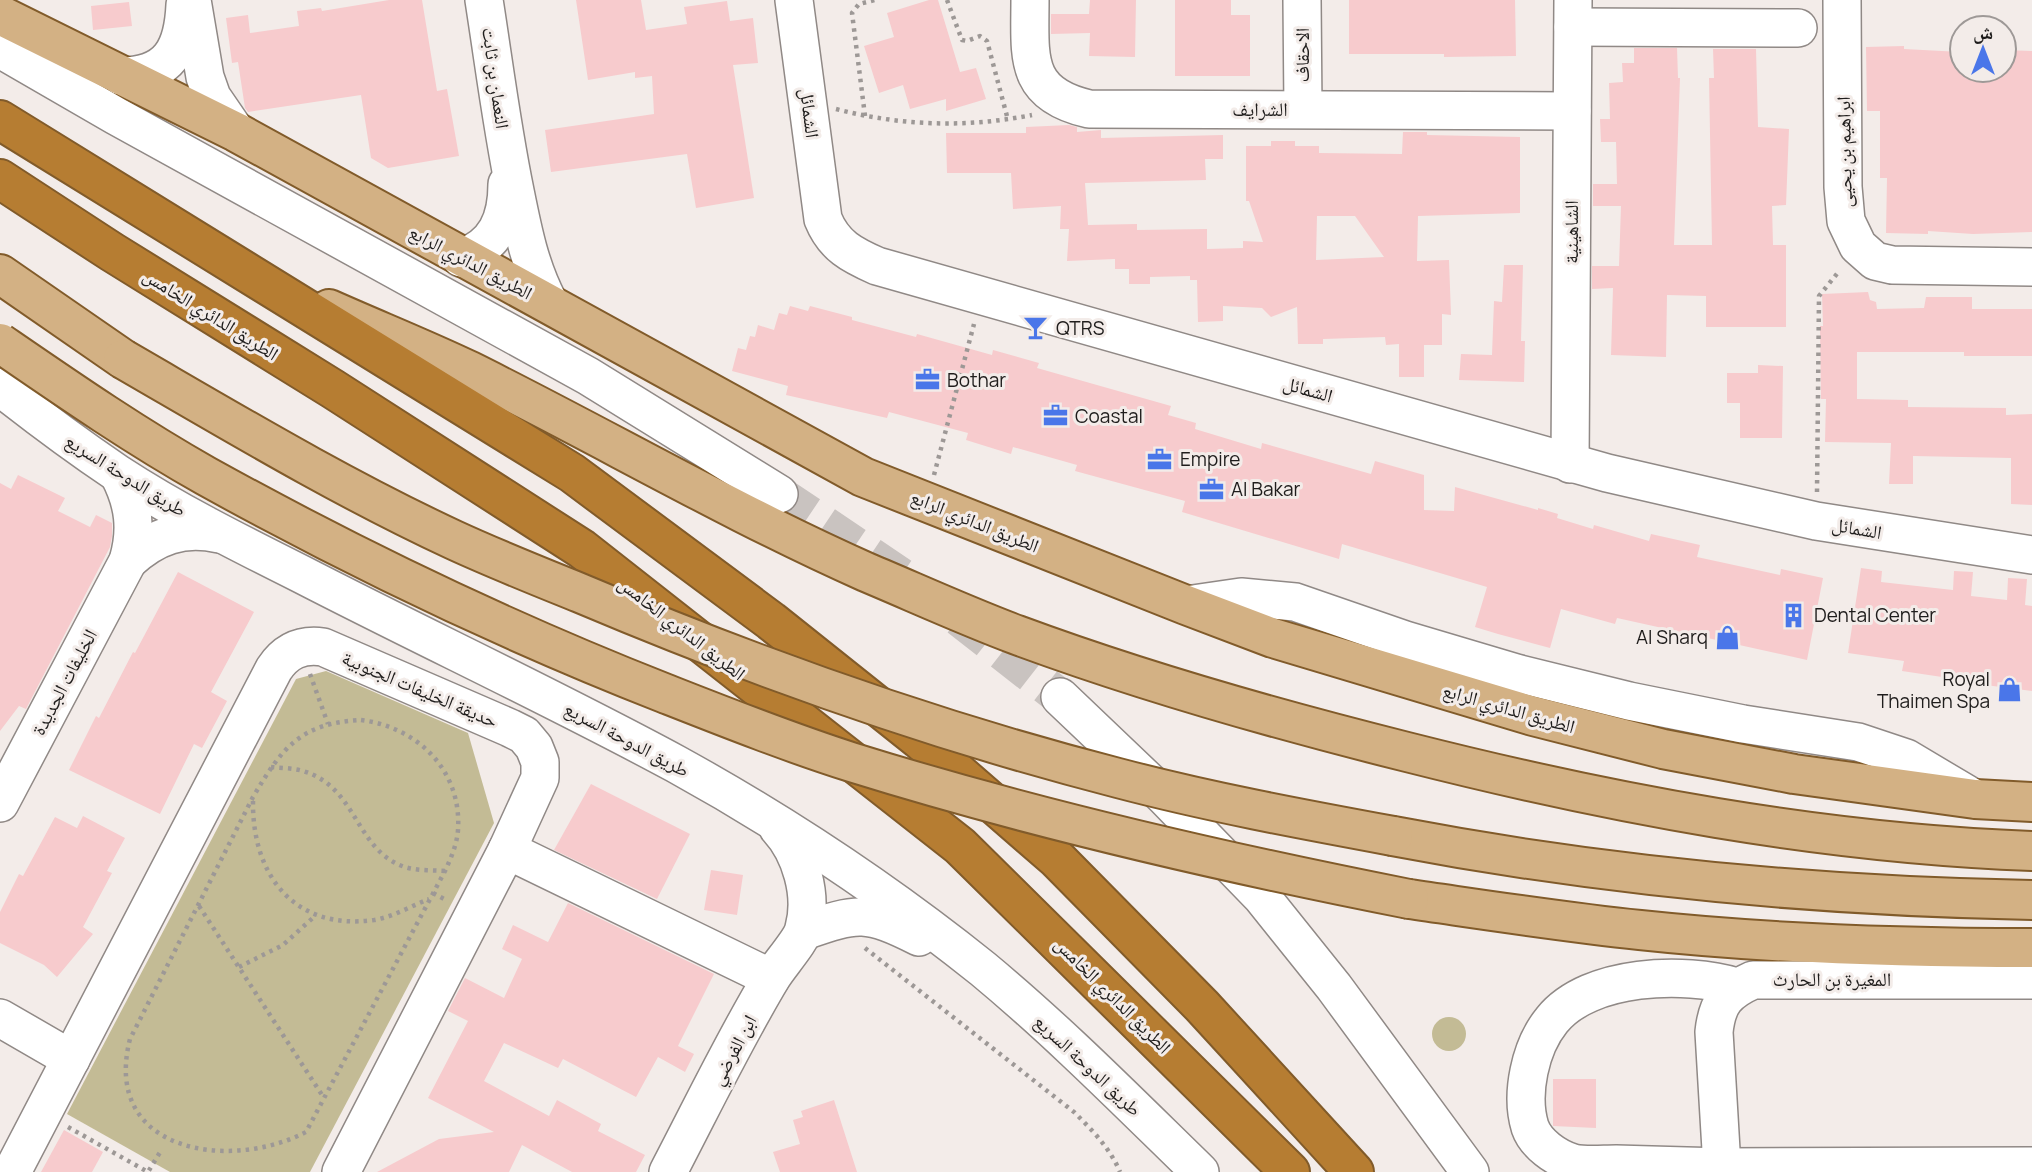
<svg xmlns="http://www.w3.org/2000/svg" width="2032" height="1172" viewBox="0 0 2032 1172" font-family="Manrope,'Noto Naskh Arabic',sans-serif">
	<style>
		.green { fill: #c3bb95 }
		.building { fill: #f7cbcd; fill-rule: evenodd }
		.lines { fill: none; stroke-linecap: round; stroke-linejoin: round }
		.minor-tunnel { stroke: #c9c3c0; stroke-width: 37; stroke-dasharray: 37 18; stroke-linecap: butt }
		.minor-casing { stroke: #908986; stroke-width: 40 }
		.major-casing { stroke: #815b2a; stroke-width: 42 }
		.highway-casing { stroke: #815b2a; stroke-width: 42 }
		.path { stroke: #9d9896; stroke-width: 4.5; stroke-dasharray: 3.5 5; stroke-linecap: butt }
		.minor { stroke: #fff; stroke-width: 37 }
		.major { stroke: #d3b184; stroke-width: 38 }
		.highway { stroke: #b67d32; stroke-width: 38 }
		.major-bridge-casing { stroke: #815b2a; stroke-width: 42; stroke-linecap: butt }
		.major-bridge { stroke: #d3b184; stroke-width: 38 }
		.labels { text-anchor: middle; stroke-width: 6; stroke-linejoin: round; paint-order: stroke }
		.street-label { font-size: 19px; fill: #1f1d1c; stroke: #f3ece9 }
		.poi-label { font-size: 19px; fill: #1f1d1c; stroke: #f3ece9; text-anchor: start }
	</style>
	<rect width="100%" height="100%" fill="#f3ece9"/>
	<g class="green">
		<polygon points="326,671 468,733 494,823 310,1172 170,1172 67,1114 296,679"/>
		<circle cx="1449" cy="1034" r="17"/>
	</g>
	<g class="building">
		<polygon points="389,0 422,0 437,91 447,89 459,156 388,168 371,158 361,95 248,112 245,108 238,62 232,63 226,18 248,15 250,33 299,26 297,11 321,8 322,11"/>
		<polygon points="576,0 641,0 646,30 687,24 684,7 727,1 730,21 753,18 758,63 733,65 754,198 696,208 687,154 551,172 545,130 654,114 652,76 635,78 635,72 588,80"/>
		<polygon points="929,0 938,0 960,72 976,68 986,99 946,111 946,99 910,109 903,85 879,93 864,46 894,37 887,13"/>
		<polygon points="1090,0 1136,0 1135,57 1089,56 1090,33 1051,34 1051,14 1089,14"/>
		<polygon points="1175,0 1231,0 1231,15 1250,15 1250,76 1175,76"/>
		<polygon points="1349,0 1515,0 1516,56 1444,57 1444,54 1349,54"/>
		<polygon points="129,2 132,26 93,30 91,6"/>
		<polygon points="1904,46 1904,49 1961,52 1960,70 2004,70 2004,50 2032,51 2032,232 1973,234 1928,231 1928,234 1886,233 1887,178 1880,178 1880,111 1867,111 1866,47"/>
		<polygon points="1634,48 1677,48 1678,78 1680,78 1674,245 1712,245 1709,78 1714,78 1713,49 1756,49 1758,127 1789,129 1786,205 1772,206 1773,245 1786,245 1786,327 1706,327 1706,296 1667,295 1666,357 1611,355 1613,288 1592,289 1592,266 1619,266 1621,206 1593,206 1593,184 1617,184 1616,142 1601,142 1600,119 1610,119 1609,83 1623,82 1622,63 1634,63"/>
		<path d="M 1069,125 L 1077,127 L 1077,132 L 1101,130 L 1101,138 L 1223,135 L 1223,159 L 1205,159 L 1206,180 L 1085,183 L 1088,225 L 1137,224 L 1137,230 L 1207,229 L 1207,249 L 1243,248 L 1243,241 L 1263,242 L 1249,201 L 1246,201 L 1246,146 L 1271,146 L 1271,141 L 1295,141 L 1295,146 L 1319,146 L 1319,153 L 1402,154 L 1403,132 L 1427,132 L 1427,135 L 1520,137 L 1520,213 L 1418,216 L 1417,261 L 1449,260 L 1451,315 L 1442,314 L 1442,345 L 1424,345 L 1424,377 L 1399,377 L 1399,344 L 1386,345 L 1385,337 L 1323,339 L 1323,344 L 1298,344 L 1297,307 L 1271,317 L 1262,308 L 1223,306 L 1223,321 L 1198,322 L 1197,280 L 1190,280 L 1190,276 L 1150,277 L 1150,284 L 1129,284 L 1129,269 L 1115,269 L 1115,259 L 1067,261 L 1069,229 L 1060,229 L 1061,206 L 1013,209 L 1011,173 L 947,173 L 946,133 L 1026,133 L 1026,127 ZM 1317,216 L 1355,216 L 1384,257 L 1316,260 Z"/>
		<polygon points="1504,265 1523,265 1521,341 1525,341 1524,382 1459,380 1461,354 1492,355 1494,301 1502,302"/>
		<polygon points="1868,292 1870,300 1876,302 1877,309 1924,308 1926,297 1972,297 1972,309 2032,309 2032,356 1964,356 1964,352 1857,352 1857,399 1908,400 1908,407 2006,408 2006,415 2032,414 2032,505 2011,504 2011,458 1913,456 1913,484 1889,484 1891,443 1825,442 1826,399 1821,399 1820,326 1823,326 1822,294"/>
		<polygon points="790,306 808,311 810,306 852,317 852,320 916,337 917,334 992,355 993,350 1039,363 1037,368 1171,406 1168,415 1196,423 1195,429 1261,449 1262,443 1371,474 1375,461 1424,475 1424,510 1454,511 1455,487 1538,510 1538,508 1558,514 1557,518 1593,529 1594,525 1649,541 1651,534 1700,545 1697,557 1780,575 1781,569 1823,578 1807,660 1617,618 1615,624 1561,609 1550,648 1498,634 1475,627 1487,587 1342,544 1339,559 1182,512 1185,501 1075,471 1077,465 1013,447 1011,454 966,440 968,433 889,412 887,418 786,395 788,386 732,371 738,348 746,350 750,336 755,337 758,325 774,330 779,313 787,315"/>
		<polygon points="1758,365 1783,366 1782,438 1740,438 1740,403 1727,403 1727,373 1758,373"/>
		<polygon points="18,475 65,498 58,511 90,527 96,515 112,523 112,536 110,547 26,709 19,706 0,731 0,483 11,489"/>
		<polygon points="1861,568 1882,571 1881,582 1953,590 1954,571 1973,572 1971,596 2007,600 2008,578 2027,579 2025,605 2032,606 2032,691 1962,682 1962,680 1902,671 1904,661 1848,653"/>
		<polygon points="178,572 254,612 211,692 227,701 202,748 194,744 160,814 69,770 96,716 99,718 133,652 135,653"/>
		<polygon points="591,784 690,834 657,899 554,850"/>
		<polygon points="83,816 125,838 107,871 112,873 83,927 93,934 57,977 44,965 0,943 0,912 19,874 23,876 55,817 77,828"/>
		<polygon points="711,870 743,875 737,915 704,910"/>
		<polygon points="568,903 714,974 678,1046 694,1054 685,1072 658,1057 636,1097 563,1059 558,1068 504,1043 484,1081 549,1116 557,1100 601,1124 598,1131 645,1155 636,1172 572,1172 522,1145 509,1172 377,1172 439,1139 494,1132 428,1098 468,1021 448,1011 465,978 504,998 522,959 502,949 513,925 548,942"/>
		<polygon points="1553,1079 1596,1079 1596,1128 1553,1126"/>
		<polygon points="834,1100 857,1172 780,1172 773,1152 800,1144 793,1120 803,1117 801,1111"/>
		<polygon points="64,1130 103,1152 92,1172 41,1172"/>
	</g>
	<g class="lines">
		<g class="minor-tunnel">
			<polyline points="779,494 904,578"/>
			<polyline points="959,618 1060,697"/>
		</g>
		<defs>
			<g id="minor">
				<polyline points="192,0 205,77 212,97 236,132"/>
				<path d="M 484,0 C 494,64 502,128 515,191 C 523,231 530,267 549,303"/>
				<path d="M 794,0 L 823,219 C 834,246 852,255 877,266 L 1607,473 L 1816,521 L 2032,555"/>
				<path d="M 1030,0 C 1030,57 1023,94 1089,109 L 1572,111"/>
				<polyline points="1302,0 1303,109"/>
				<polyline points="1842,0 1843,187 1846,221 1858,246 1875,261 1892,265 2032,267"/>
				<polyline points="1573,27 1798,28"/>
				<polyline points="0,49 116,116 588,376 779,494"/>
				<path d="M 121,76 C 170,76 183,48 185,5"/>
				<path d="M 461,258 C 496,246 507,219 507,184"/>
				<path d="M 0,387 C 38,417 77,446 117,473 C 175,511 239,543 301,574 C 425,638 552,697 676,764 C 783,823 887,892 983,969 C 1059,1032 1129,1103 1200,1172"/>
				<polyline points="1570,464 1573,0"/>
				<path d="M 128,561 C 155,536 183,526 219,534"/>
				<polyline points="1186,605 1241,597 1295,602 1405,640 1516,673 1629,701 1743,724 1858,742 1906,758 1975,799"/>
				<polyline points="1060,697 1165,797 1261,896 1334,987 1470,1172"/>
				<path d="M 0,803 L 128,561 C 137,530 134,504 119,475"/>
				<polyline points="507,850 771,978"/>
				<path d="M 804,931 C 858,912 867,911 919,937"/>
				<path d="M 1737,987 C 1685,971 1589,974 1552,1020 C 1530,1047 1520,1094 1530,1127 C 1536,1144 1556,1158 1573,1163 C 1586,1166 1603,1164 1616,1164 C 1651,1165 1687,1166 1722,1167 L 1714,1032 C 1717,1003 1726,992 1753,980 L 2032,980"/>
				<polyline points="0,1018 71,1059"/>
				<path d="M 12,1172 L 274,669 C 286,651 301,644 323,647 L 510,728 L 524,735 L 534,747 L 540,762 L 540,778 L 507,850 L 341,1172"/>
				<path d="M 668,1172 C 702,1107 734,1040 772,977 C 779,965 802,940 804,928 C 813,895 801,853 778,828"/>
				<polyline points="1723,1172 1722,1167 2032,1166"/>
			</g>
			<g id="major">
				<polyline points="0,15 236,132 863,477 1186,605 1273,638 1533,716 1663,749 1794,774 1975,799 2032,802"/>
				<polyline points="0,274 123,359"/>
				<path d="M 329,309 C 376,330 424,349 470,371 C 603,437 731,512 866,572 C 916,593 966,616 1017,635 C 1144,682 1275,719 1407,752 C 1612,804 1820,843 2032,851"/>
				<path d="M 1393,836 C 1602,876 1819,896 2032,900"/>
				<path d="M 1409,899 C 1486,910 1563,922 1640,930 C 1770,944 1902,948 2032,948"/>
			</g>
			<g id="highway">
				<polyline points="0,120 572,473 771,621 919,739 1057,859 1202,1006 1354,1172"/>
				<polyline points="0,179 112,252 333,389 582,549 960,846 1290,1172"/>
			</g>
		</defs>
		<use href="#minor" class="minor-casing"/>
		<use href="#major" class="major-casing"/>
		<use href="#highway" class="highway-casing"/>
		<g class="path">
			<polyline points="947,0 962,40 967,41 980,36 987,41 1008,120"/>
			<path d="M 836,109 C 901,126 966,128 1032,115"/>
			<polyline points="865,116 852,13 859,4 875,0"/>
			<polyline points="934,475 974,324"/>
			<polyline points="1817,492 1819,296 1840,270"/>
			<polyline points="310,674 328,724"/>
			<path d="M 361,720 C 417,727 462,770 458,830 C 457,844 451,858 445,871 L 306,1132 C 229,1172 101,1152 130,1039 L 253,797 C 282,748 300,723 361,720 Z"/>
			<path d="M 271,767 C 281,768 293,768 303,771 C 357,787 355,848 402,866 C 415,871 431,870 445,871"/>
			<path d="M 253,801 C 252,876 295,931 374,920 C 393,917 411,906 429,899"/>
			<polyline points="433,893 448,901"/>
			<polyline points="199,906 324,1098"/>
			<path d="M 865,948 L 1074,1112 C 1092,1130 1110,1148 1120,1172"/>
			<polyline points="239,967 283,945 316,915"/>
			<polyline points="68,1127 148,1172 162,1149"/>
		</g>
		<use href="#minor" class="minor"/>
		<use href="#major" class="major"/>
		<use href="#highway" class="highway"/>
		<defs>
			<g id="major-bridge">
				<path d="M 0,343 C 67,389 135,436 206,476 C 354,558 506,631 664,693 C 725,717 788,742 851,762 C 1034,819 1221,862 1409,899"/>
				<path d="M 123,359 C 232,422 340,487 454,540 C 495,559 538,576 580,593 C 755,667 935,731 1118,778 C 1209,802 1301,819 1393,836"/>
			</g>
		</defs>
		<use href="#major-bridge" class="major-bridge-casing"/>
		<use href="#major-bridge" class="major-bridge"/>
	</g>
	<defs>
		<symbol id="bar-bare" viewBox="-9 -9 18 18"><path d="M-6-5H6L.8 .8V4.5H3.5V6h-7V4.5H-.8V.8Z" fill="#4a76e9" stroke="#f3ece9" stroke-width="2.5" paint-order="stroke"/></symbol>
		<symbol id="office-bare" viewBox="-9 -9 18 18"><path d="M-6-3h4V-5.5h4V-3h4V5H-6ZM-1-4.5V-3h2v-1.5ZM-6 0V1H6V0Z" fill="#4a76e9" stroke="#f3ece9" stroke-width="2.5" paint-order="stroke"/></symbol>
		<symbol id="building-bare" viewBox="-9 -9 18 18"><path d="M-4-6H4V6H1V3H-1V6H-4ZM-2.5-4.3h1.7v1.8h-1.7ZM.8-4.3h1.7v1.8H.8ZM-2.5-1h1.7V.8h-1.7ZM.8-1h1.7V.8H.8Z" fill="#4a76e9" stroke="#f3ece9" stroke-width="2.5" paint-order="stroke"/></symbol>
		<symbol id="shop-bare" viewBox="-9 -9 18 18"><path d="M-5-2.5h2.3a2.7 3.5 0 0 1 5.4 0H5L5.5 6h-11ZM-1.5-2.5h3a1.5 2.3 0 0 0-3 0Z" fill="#4a76e9" stroke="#f3ece9" stroke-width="2.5" paint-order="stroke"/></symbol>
	</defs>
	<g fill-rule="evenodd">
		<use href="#bar-bare" x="1018" y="310" width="35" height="35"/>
		<use href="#office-bare" x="910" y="362" width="35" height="35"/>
		<use href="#office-bare" x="1038" y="398" width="35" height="35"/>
		<use href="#office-bare" x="1142" y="442" width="35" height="35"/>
		<use href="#office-bare" x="1194" y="472" width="35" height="35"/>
		<use href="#building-bare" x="1776" y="598" width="35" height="35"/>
		<use href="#shop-bare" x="1710" y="620" width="35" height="35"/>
		<use href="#shop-bare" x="1992" y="672" width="35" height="35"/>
	</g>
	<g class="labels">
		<g class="street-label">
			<text transform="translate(1302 55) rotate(-90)" y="7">الاحقاف</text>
			<text transform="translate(496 78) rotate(82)" y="7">النعمان بن ثابت</text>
			<text x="1260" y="116">الشرايف</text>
			<text transform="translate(810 113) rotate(83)" y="7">الشمائل</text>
			<text transform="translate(1844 152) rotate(-91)" y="7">ابراهيم بن يحيى</text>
			<text transform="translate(1571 232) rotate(-90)" y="7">الشاهينية</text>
			<text transform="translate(471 262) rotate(28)" y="7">الطريق الدائري الرابع</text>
			<text transform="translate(211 314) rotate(32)" y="7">الطريق الدائري الخامس</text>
			<text transform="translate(1308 389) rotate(16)" y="7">الشمائل</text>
			<text transform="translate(126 475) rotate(32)" y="7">طريق الدوحة السريع</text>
			<text transform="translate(975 521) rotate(22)" y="7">الطريق الدائري الرابع</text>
			<text transform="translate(1857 528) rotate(10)" y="7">الشمائل</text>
			<text transform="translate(682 628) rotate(38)" y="7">الطريق الدائري الخامس</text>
			<text transform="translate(64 682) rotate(-62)" y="7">الخليفات الجديدة</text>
			<text transform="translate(420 689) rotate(23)" y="7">حديقة الخليفات الجنوبية</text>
			<text transform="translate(1509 708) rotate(16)" y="7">الطريق الدائري الرابع</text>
			<text transform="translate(627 739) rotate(28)" y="7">طريق الدوحة السريع</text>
			<text x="1832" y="986">المغيرة بن الحارث</text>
			<text transform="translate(1113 995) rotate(45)" y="7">الطريق الدائري الخامس</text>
			<text transform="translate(733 1050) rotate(-62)" y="7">ابن الفرضي</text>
			<text transform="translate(1088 1065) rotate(43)" y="7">طريق الدوحة السريع</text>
		</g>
		<g class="poi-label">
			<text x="1056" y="335">QTRS</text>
			<text x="947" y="387">Bothar</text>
			<text x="1075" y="423">Coastal</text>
			<text x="1180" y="466">Empire</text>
			<text x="1231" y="496">Al Bakar</text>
			<text x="1814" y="622">Dental Center</text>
			<text x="1708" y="644" text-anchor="end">Al Sharq</text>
			<text x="1990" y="686" text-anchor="end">Royal<tspan x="1990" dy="22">Thaimen Spa</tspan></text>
		</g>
	</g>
	<g transform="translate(1983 49)"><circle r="33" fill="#f3ece9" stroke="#9e9997" stroke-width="2"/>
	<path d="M0-5L12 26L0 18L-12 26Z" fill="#4a76e9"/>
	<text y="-10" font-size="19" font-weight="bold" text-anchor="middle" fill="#1f1d1c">ش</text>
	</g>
</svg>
